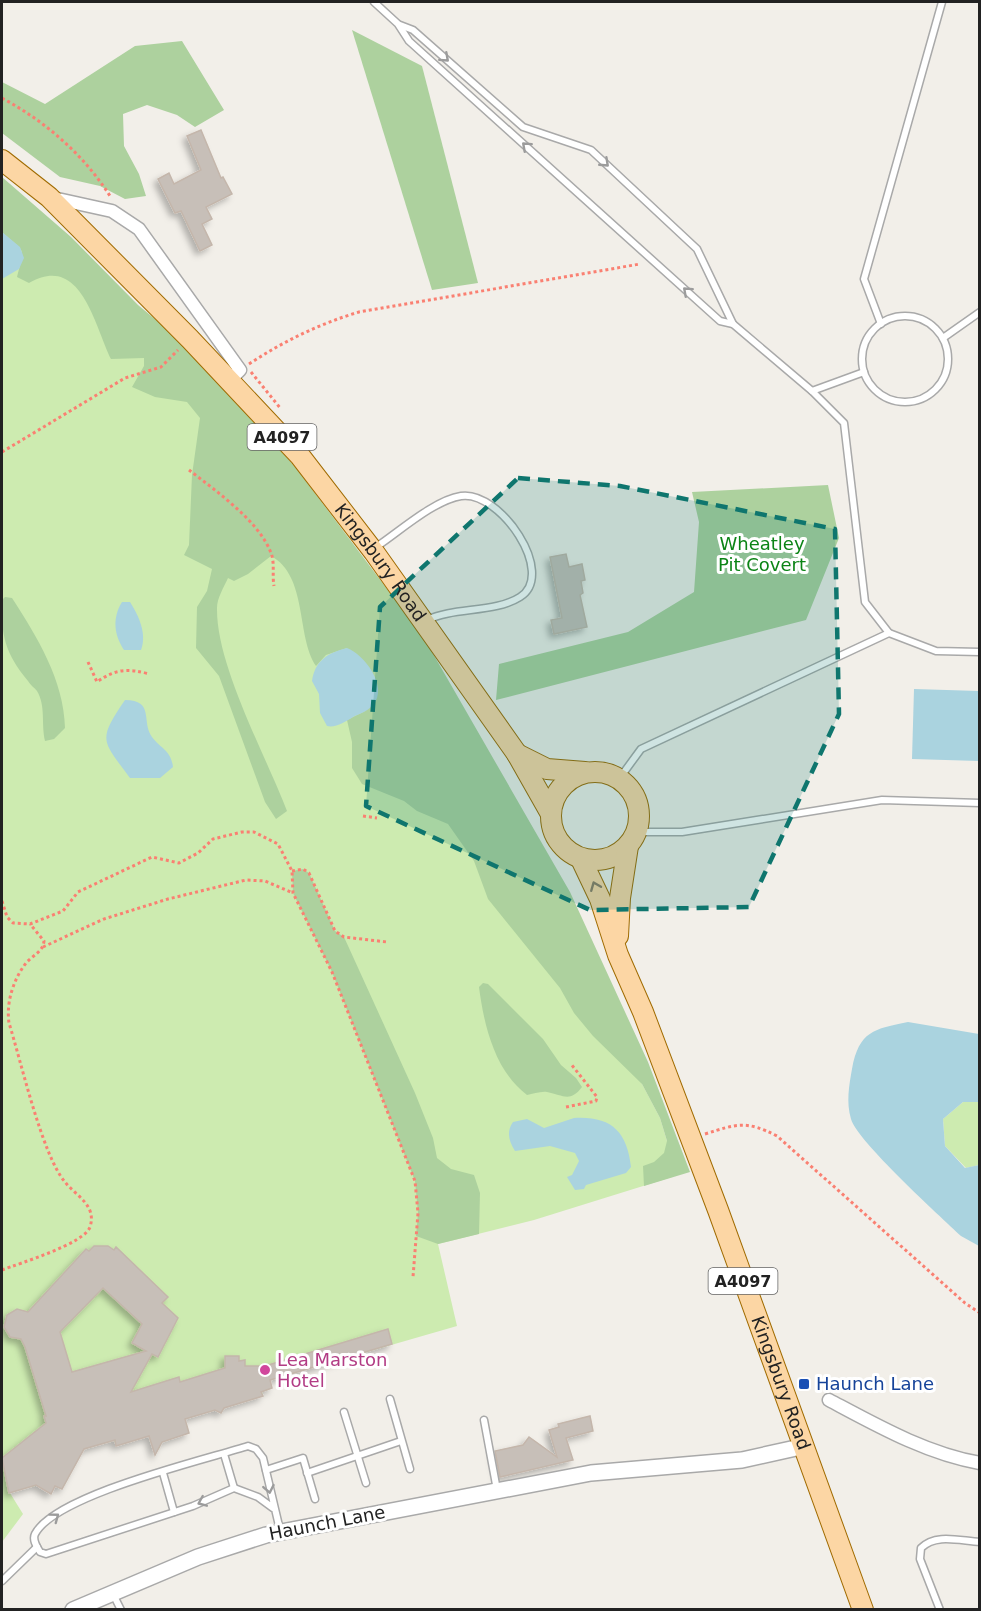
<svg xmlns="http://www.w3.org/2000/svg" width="981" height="1611" viewBox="0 0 981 1611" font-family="'DejaVu Sans',sans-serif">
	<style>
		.grass { fill: #cdebb0 }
		.forest { fill: #add19e }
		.water { fill: #aad3df }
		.building { fill: #c7bfb8; stroke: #c4b6ab; stroke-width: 1.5; fill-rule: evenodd; filter: url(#shadow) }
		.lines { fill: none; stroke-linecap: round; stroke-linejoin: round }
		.service-casing { stroke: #a9a9a9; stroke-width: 9 }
		.minor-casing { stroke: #a9a9a9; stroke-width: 15 }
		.tertiary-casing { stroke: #a9a9a9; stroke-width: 18 }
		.primary-casing { stroke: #a06b00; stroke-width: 22 }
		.path { stroke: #fa8072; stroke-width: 3; stroke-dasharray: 3 3; stroke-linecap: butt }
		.service { stroke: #fff; stroke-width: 6 }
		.minor { stroke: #fff; stroke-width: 12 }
		.tertiary { stroke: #fff; stroke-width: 15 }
		.primary { stroke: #fcd6a4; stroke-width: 20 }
		.oneway { stroke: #9c9c9c }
		.oneway2 { stroke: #8f7c63 }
		.marked { fill: #0f766e; fill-opacity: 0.2; stroke: #0f766e; stroke-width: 4.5; stroke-dasharray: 12 8; stroke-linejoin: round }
		.hotel-dot { fill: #d1479c; stroke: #fff; stroke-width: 2 }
		.transit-dot { fill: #1a4fb4; stroke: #fff; stroke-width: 2 }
		.labels { text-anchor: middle; stroke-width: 6; stroke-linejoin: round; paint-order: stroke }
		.shield { fill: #fff; stroke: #646464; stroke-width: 1.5 }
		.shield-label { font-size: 16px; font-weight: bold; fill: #222 }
		.park-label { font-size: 18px; fill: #0c8416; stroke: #fff }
		.street-label { font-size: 18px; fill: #222; stroke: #fff }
		.hotel-label { font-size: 18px; fill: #b23c85; stroke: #fff; text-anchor: start }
		.transit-label { font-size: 18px; fill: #164399; stroke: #fff; text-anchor: start }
	</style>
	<defs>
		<filter id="shadow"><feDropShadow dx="-4" dy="4" stdDeviation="3" flood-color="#0004"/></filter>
	</defs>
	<rect width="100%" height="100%" fill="#f2efe9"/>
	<g class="grass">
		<path d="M 2,196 L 213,390 L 585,976 L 660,1118 L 667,1141 L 672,1177 L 534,1220 L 438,1244 L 457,1326 L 270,1380 L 272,1388 L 262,1392 L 263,1396 L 185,1419 L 189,1433 L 162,1442 L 159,1449 L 152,1445 L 146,1426 L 137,1428 L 139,1439 L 116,1446 L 114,1440 L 72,1453 L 70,1457 L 77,1461 L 62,1489 C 44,1481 27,1488 10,1493 L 23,1514 L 2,1542 Z"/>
		<polygon points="963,1102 979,1102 979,1165 966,1168 945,1146 943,1119"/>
	</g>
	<g class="forest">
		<polygon points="352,30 422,66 478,283 432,290"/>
		<polygon points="182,41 224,110 195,127 177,115 147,105 123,114 124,146 139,174 146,196 125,199 100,186 60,177 2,133 2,82 45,104 135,46"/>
		<path d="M 2,177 L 71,237 L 138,305 L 191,349 L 296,468 L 424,638 L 570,892 L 648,1062 L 690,1172 L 644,1186 L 643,1166 L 654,1162 L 664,1153 L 667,1141 L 660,1118 L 642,1084 L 593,1036 L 574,1013 L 560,988 L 488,899 L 474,861 L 448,824 L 417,811 L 404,801 L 362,784 L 352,768 L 352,742 L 347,720 L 365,711 L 347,648 L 326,655 L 316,666 C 296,636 308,576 271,556 L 248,574 L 234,581 L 228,578 C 224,587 217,598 217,608 C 216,665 266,756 287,811 L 276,819 L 265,802 L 219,676 L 196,648 L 197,607 L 207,591 L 212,569 L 184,555 L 189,545 L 192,475 L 200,418 L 187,402 L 155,397 L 132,387 L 144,366 L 144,358 L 111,359 C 94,324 81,253 29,283 L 17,277 C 25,245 26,254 2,232 Z"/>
		<polygon points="828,485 839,538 806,620 496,700 499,664 628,632 694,592 699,522 692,492"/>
		<path d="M 5,597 L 12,598 C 37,637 64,680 65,728 L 54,739 L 45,741 C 41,724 46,706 37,691 C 35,688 30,685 28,681 C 5,653 1,636 2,600 Z"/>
		<polygon points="303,869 309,873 335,931 344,937 415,1093 433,1138 437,1158 451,1169 474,1175 480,1193 479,1234 438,1244 416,1236 418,1213 415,1181 332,972 293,893 292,871"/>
		<path d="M 483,983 L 488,984 L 543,1039 L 561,1065 L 576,1078 L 582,1087 C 570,1103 563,1095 547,1092 C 541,1091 533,1094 527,1095 C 495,1071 484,1026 479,987 Z"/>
	</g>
	<g class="water">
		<polygon points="2,232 20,247 24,258 19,269 2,279"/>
		<path d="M 122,602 L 130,602 C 139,616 147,634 141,650 L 124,650 C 114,635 112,618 122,602 Z"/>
		<path d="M 347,648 C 364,654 389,687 373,705 C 368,711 359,714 353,717 C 345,722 336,728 327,726 L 320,713 L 319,694 L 312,681 C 315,661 327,653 347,648 Z"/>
		<polygon points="914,689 979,691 979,761 912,759"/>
		<path d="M 125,700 C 155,700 141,722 152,737 C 161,749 171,750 173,767 L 160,778 L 130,778 C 102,740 97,741 125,700 Z"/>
		<path d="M 908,1022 L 979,1034 L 979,1102 L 963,1102 L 943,1119 L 945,1146 L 965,1168 L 979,1165 L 979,1246 L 961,1236 C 940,1216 857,1141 851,1119 C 846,1102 849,1086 852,1069 C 859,1031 874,1029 908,1022 Z"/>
		<path d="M 574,1118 C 611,1116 627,1131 631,1167 L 626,1173 L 586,1185 L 584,1189 L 575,1190 L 567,1177 L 572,1175 L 579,1161 L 575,1153 L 550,1146 L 515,1151 C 509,1141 506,1132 513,1122 L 527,1119 L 544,1128 Z"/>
	</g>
	<g class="building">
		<polygon points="201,130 221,178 223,177 232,194 206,207 212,219 202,224 212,245 200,251 181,211 175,213 158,179 169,173 174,184 201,170 187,136"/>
		<polygon points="566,554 569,567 582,564 585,580 581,581 583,593 580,595 587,627 554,634 551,620 562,618 550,557"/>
		<path d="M 94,1246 L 108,1246 L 114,1250 L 116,1247 L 168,1297 L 162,1303 L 178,1318 L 158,1357 L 152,1354 L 131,1392 L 179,1377 L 180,1382 L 225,1368 L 225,1356 L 239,1356 L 239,1361 L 245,1360 L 245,1366 L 265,1366 L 388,1329 L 392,1344 L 270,1380 L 272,1388 L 261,1392 L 263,1396 L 224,1408 L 221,1413 L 215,1410 L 185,1419 L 189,1433 L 162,1442 L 155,1455 L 149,1436 L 116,1446 L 115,1440 L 84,1449 L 62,1489 L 55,1486 L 51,1494 L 36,1485 L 9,1493 L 2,1458 L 46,1423 L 44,1416 L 46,1416 L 25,1347 L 21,1339 L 10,1337 L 4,1327 L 7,1315 L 17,1309 L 28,1312 L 86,1249 L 89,1251 ZM 103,1288 L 142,1324 L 132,1343 L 146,1351 L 72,1372 L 60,1332 Z"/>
		<polygon points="590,1416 593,1431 566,1438 573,1460 500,1477 495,1451 523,1445 529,1437 557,1457 549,1430 559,1427 558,1424"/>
	</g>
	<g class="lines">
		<defs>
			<g id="service">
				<polyline points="374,2 398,24 409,41 720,321 733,324 812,391 844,423 865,602 889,633 936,651 980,652"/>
				<polyline points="400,25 413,30 523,127 591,150 697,249 733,324"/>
				<circle cx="905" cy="359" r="43"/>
				<polyline points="881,324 864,279 942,2"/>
				<polyline points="943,338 980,312"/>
				<polyline points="812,391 864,372"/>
				<path d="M 376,550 L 379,545 C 401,530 435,500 461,496 C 500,490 557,574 520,597 C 495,613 454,607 427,620"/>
				<polyline points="619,779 641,749 889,633"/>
				<polyline points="637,832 682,832 882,800 980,803"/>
				<polyline points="390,1399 410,1469"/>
				<polyline points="344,1412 366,1483"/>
				<polyline points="484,1420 497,1490"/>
				<polyline points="224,1454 234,1488"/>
				<polyline points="266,1470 303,1458 315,1499"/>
				<polyline points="163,1473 174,1512"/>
				<polyline points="307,1473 401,1441"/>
				<path d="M 273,1508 L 258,1497 L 234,1488 L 193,1506 L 46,1554 L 40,1552 C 37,1547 32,1540 35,1534 C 55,1495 204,1460 248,1446 L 256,1449 L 263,1458 L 280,1530"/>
				<polyline points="2,1581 37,1547"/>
				<polyline points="113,1594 121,1610"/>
				<path d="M 940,1610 L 920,1559 L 921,1548 C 936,1533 960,1541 980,1542"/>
			</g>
			<g id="minor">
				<polyline points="53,198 112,211 139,229 240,370 229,381"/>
				<path d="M 829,1400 C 876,1425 927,1454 980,1463"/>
			</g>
			<polyline id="tertiary" points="73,1610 198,1557 266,1535 591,1473 742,1460 805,1446"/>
			<g id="primary">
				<path id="s1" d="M 2,160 L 49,197 L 190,339 L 300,456 L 374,552 L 517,754 L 551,814"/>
				<polyline points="517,754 547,769 585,772"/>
				<circle cx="595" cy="816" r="44"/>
				<path id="s2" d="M 581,859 L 600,899 L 618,955 L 643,1012 L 718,1210 L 863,1610"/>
				<polyline points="618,936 620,898 628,846"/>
			</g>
		</defs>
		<use href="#service" class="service-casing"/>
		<use href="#minor" class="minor-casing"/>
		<use href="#tertiary" class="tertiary-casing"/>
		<use href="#primary" class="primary-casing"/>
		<g class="path">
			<path d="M 2,98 C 46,122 83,154 110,196"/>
			<path d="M 249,364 C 284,341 319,324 359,312 L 640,264"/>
			<polyline points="251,372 281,409"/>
			<polyline points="2,452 125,378 161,367 178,350"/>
			<path d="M 189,470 C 216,491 259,521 271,553 C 275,563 272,575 274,586"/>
			<path d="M 88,662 L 97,682 C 115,669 128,668 149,674"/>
			<polyline points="363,816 377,818"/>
			<polyline points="292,871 303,869 309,873 335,931 344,937 387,942"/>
			<polyline points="2,901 7,917 13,923 30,924 63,911 78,892 152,857 179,863 198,853 213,839 242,832 254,832 278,844 292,871 293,893 332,972 415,1181 418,1213 413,1277"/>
			<polyline points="43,947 104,919 168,899 246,880 265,881 293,893"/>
			<polyline points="566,1107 596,1101 597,1097 571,1064"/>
			<path d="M 705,1134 C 737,1124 746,1120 777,1136 L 965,1303 L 980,1313"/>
			<path d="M 2,1270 C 20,1263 84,1244 90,1227 C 97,1205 76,1196 65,1182 C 42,1155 21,1061 9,1023 C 6,1003 13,980 26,963 C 33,955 43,952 44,941 L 30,924"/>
		</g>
		<use href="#service" class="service"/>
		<use href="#minor" class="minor"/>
		<use href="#tertiary" class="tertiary"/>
		<use href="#primary" class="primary"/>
	</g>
	<defs><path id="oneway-chevron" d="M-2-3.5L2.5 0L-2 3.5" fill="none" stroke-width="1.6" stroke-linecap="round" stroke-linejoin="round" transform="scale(1.5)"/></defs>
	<g class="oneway">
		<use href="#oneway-chevron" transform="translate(445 58) rotate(42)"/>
		<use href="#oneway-chevron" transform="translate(526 146) rotate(-138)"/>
		<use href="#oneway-chevron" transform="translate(605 163) rotate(43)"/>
		<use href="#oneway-chevron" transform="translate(687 291) rotate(-138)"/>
		<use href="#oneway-chevron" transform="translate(269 1489) rotate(79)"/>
		<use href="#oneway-chevron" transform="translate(202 1502) rotate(157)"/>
		<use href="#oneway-chevron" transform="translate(55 1517) rotate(-37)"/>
	</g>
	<use class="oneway2" href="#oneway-chevron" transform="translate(595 886) rotate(-112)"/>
	<path class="marked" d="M 518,478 L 620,486 L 835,529 L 839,714 L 749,907 L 590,910 L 366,806 L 380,607 Z"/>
	<circle class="hotel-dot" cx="265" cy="1370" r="6"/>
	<rect class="transit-dot" x="798" y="1378" width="12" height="12" rx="3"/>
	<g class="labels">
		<g class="shield">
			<rect x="247.5" y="424" width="69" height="26" rx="4.5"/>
			<rect x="708.5" y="1268" width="69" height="26" rx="4.5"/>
		</g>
		<g class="shield-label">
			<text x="282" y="443">A4097</text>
			<text x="743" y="1287">A4097</text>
		</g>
		<g class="park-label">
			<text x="762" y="550">Wheatley<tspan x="762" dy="21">Pit Covert</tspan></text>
		</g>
		<g class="street-label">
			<text dy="6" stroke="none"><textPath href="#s1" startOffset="554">Kingsbury Road</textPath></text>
			<text dy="6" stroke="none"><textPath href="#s2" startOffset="561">Kingsbury Road</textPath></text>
			<text transform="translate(327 1523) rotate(-11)" y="6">Haunch Lane</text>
		</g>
		<g class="hotel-label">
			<text x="277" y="1366">Lea Marston<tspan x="277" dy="21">Hotel</tspan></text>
		</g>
		<g class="transit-label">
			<text x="816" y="1390">Haunch Lane</text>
		</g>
	</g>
	<rect width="981" height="1611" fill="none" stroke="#222222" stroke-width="6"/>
</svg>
